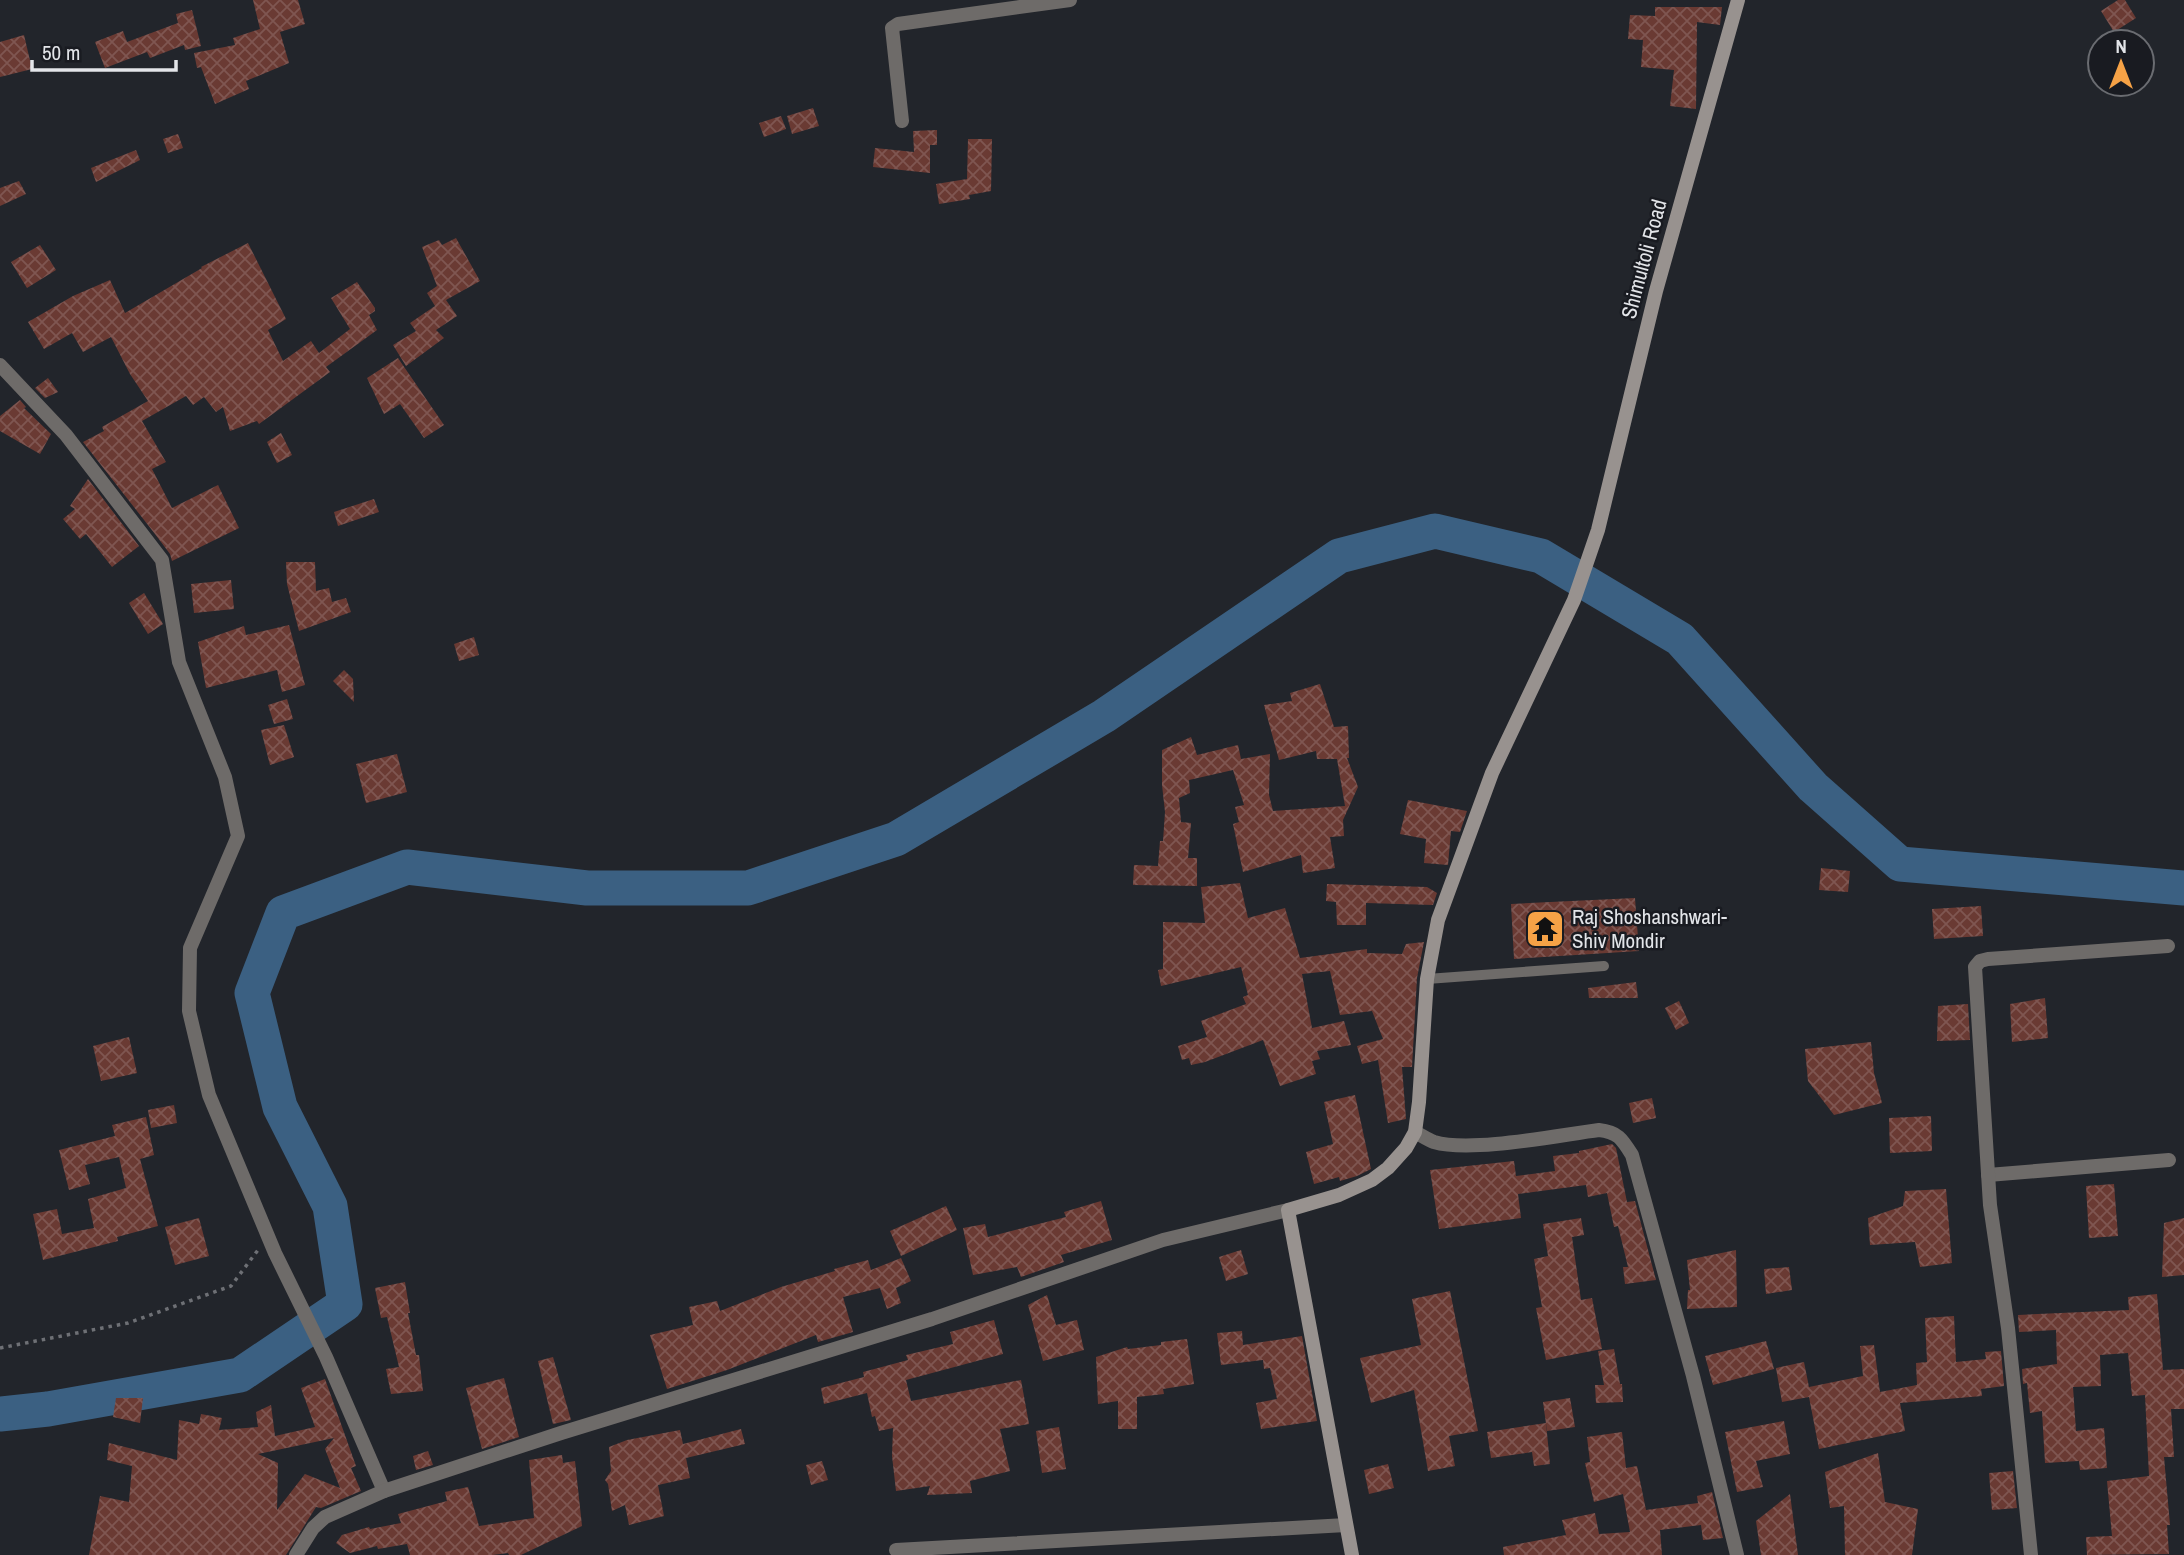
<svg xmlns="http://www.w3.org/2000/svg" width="2184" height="1555" viewBox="0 0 2184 1555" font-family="'Archivo Narrow',sans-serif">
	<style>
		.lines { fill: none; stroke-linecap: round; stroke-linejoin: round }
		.river { stroke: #3b6082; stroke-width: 35 }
		.building { fill: url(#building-cross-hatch); fill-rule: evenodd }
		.path { stroke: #6e7075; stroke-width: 3.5; stroke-dasharray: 3.5 5; stroke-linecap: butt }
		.lane { stroke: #6e6b69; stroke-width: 10 }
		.street { stroke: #6e6b69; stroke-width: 14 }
		.secondary { stroke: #98928f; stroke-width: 14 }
		.labels { text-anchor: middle; stroke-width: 5; stroke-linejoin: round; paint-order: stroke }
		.street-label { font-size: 21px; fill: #e3e5e9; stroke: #191b21 }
		.poi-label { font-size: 21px; fill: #e3e5e9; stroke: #191b21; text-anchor: start }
	</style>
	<defs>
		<pattern id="building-cross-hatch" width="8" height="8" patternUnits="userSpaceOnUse" patternTransform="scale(1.75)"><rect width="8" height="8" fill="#6a3a33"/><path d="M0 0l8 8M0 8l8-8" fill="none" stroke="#7f5651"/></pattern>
	</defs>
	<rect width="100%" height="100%" fill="#22252b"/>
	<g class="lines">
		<polyline class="river" points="0,1414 48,1409 240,1375 345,1304 330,1206 280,1107 252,993 283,913 407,867 587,888 748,888 896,839 1104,716 1339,556 1435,531 1541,556 1680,639 1813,787 1900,864 2184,888"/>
	</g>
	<g class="building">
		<polygon points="253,0 298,0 305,24 280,32 289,63 246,81 249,89 215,104 201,67 197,68 194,53 235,45 233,38 260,29"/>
		<polygon points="2118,0 2125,0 2136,18 2114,32 2101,11"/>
		<polygon points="1655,7 1722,7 1720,25 1697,22 1696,109 1670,106 1674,70 1641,67 1643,40 1628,39 1630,15 1655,16"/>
		<polygon points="192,10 201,46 185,50 184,45 150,58 147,52 105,68 95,42 123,31 127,42 178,23 176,14"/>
		<polygon points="24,35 32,69 0,77 0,42"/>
		<polygon points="813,108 819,126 792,134 787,116"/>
		<polygon points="781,116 786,129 764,137 759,123"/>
		<polygon points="937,130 937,145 930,145 930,173 873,167 875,148 914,152 913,131"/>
		<polygon points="178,134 183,148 168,153 163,139"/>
		<polygon points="968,139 992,139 991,191 969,195 970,199 939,204 936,184 967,179"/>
		<polygon points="136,150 140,160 96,182 91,168"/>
		<polygon points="19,181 26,194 0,206 0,188"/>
		<polygon points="456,238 480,281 446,300 457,316 436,330 444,338 406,366 393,345 416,331 410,323 435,306 427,293 437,286 422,247 439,240 442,245"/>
		<polygon points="248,243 286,319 268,330 283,361 311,341 319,353 350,329 331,298 357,282 375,308 375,311 369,315 377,330 326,367 330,372 259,424 257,421 230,431 223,407 216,412 204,397 193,405 186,396 142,421 166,462 152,469 172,508 218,485 239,528 172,561 170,554 155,534 83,442 104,431 102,427 148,401 130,374 111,337 83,352 72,333 44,349 28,322 73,296 110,280 125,313 202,268 201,267"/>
		<polygon points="40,245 56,270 27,288 11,262"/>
		<polygon points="398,358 444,425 424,438 400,404 384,414 367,378"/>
		<polygon points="48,378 58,392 45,398 35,388"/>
		<polygon points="20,400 26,407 24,408 51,434 40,454 0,431 0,416"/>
		<polygon points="281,433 292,455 277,463 267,442"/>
		<polygon points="88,479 139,546 112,567 86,534 80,539 63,519 75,509 70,506"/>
		<polygon points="374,499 379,512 338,526 334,512"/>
		<polygon points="286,562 315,562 316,591 329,588 332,602 346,598 351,612 299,631 287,584"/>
		<polygon points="231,580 234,609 194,613 191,584"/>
		<polygon points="144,593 163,624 148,634 129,603"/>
		<polygon points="289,625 305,685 282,692 277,670 206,688 198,642 244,626 246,635"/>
		<polygon points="474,637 479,655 459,661 454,644"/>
		<polygon points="344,670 353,679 354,702 333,681"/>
		<polygon points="1320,684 1334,727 1348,726 1349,758 1347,758 1358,787 1343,820 1344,836 1330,837 1335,868 1303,873 1301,855 1243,872 1233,824 1239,822 1235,807 1244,805 1233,770 1189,780 1190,793 1179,798 1181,822 1191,823 1188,858 1197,858 1197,886 1133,885 1134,865 1158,866 1160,841 1163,841 1165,812 1162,785 1162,750 1191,737 1197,755 1238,745 1241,759 1270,754 1269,795 1273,811 1345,806 1337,759 1317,759 1316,751 1279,760 1264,705 1292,701 1290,693"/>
		<polygon points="287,699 293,719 274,724 268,705"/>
		<polygon points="284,725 294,757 270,765 261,730"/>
		<polygon points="397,754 407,792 366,803 356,764"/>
		<polygon points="1408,800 1467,811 1460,832 1451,831 1448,865 1424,863 1426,839 1400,834"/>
		<polygon points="1821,868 1850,871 1848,892 1819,890"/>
		<polygon points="1240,883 1248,918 1285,908 1300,958 1367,949 1367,953 1402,954 1406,944 1424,942 1417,978 1412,1067 1402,1067 1406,1119 1388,1123 1378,1060 1362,1064 1357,1046 1383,1039 1372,1011 1340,1015 1330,971 1302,974 1312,1028 1344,1021 1351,1045 1317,1051 1320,1059 1312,1061 1316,1074 1280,1086 1263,1040 1205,1062 1191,1065 1189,1058 1182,1060 1178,1046 1207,1037 1201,1021 1246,1004 1243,997 1248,995 1241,967 1161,986 1158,970 1163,969 1163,922 1205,923 1201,887"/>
		<polygon points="1327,884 1427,887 1437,893 1433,905 1366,903 1366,925 1337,925 1336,902 1326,901"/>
		<polygon points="1635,898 1639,951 1514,959 1511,904"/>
		<polygon points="1981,906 1983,936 1934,939 1932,909"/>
		<polygon points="1636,982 1638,998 1589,998 1588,988"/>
		<polygon points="2045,998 2048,1038 2012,1042 2010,1004"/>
		<polygon points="1679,1001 1689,1023 1676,1030 1665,1008"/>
		<polygon points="1968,1004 1970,1040 1937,1041 1938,1006"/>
		<polygon points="129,1037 137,1073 101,1081 93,1046"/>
		<polygon points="1871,1042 1874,1073 1882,1103 1834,1115 1808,1081 1805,1049"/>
		<polygon points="1355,1095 1371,1169 1357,1176 1340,1181 1339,1177 1314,1184 1306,1152 1333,1144 1324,1102"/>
		<polygon points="1652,1098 1656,1118 1633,1123 1629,1103"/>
		<polygon points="174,1105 177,1123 151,1128 148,1110"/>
		<polygon points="1931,1116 1932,1151 1890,1153 1889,1118"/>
		<polygon points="146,1117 154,1155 140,1159 158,1226 117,1237 118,1241 43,1260 33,1214 57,1209 62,1234 94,1228 88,1199 126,1188 119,1157 85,1165 90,1184 69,1190 59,1150 115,1136 112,1125"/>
		<polygon points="1612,1144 1616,1148 1627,1202 1635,1201 1656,1280 1625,1284 1623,1267 1628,1267 1618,1226 1614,1227 1607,1193 1588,1197 1586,1185 1518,1194 1521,1218 1439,1229 1430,1170 1514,1161 1516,1176 1555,1171 1553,1156 1579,1153 1579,1151"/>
		<polygon points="2114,1184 2118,1236 2089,1238 2086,1186"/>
		<polygon points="1946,1189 1952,1263 1920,1267 1915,1242 1870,1245 1868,1218 1903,1206 1905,1191"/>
		<polygon points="1101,1201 1112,1240 1061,1255 1064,1262 1021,1277 1017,1267 973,1275 963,1228 985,1224 988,1237 1066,1217 1064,1212"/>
		<polygon points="946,1206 957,1230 901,1256 890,1231"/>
		<polygon points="199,1218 209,1256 175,1265 165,1227"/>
		<polygon points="1581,1218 1584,1235 1572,1237 1581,1300 1592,1298 1602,1349 1546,1360 1536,1308 1542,1307 1534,1259 1548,1256 1543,1224"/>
		<polygon points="2184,1218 2184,1275 2162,1277 2164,1223"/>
		<polygon points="1241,1250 1248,1274 1226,1281 1219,1257"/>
		<polygon points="1736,1250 1737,1307 1687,1309 1688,1290 1690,1290 1687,1260"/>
		<polygon points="901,1258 911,1281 896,1288 901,1303 887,1309 880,1288 843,1297 853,1332 818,1342 816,1335 727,1370 667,1389 650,1335 693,1325 689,1307 717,1301 720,1311 781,1287 835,1271 834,1269 868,1260 871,1270"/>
		<polygon points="1789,1267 1792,1290 1766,1294 1764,1269"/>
		<polygon points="405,1282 410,1313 408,1313 416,1355 419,1355 423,1391 391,1394 386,1369 399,1367 387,1317 381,1318 375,1288"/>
		<polygon points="1450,1291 1478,1431 1449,1436 1455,1466 1428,1471 1414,1390 1371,1403 1360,1358 1421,1345 1412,1299"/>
		<polygon points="2157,1294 2163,1370 2184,1369 2184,1409 2171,1409 2174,1457 2164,1457 2170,1525 2167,1525 2169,1554 2087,1555 2086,1537 2112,1536 2107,1481 2149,1476 2145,1395 2132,1396 2128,1353 2100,1355 2101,1386 2073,1387 2076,1431 2104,1428 2107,1468 2080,1470 2079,1461 2045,1463 2042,1411 2030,1413 2027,1383 2023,1384 2022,1369 2057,1364 2056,1330 2019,1332 2018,1315 2129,1310 2128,1297"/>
		<polygon points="1047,1295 1056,1325 1077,1320 1084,1350 1043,1361 1028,1305"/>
		<polygon points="1954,1316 1956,1362 1986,1359 1985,1352 2001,1351 2004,1386 1981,1389 1982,1396 1900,1403 1905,1431 1819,1449 1809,1397 1782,1402 1776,1368 1804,1362 1809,1387 1863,1376 1860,1346 1874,1345 1880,1392 1917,1385 1916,1363 1927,1362 1925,1318"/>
		<polygon points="994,1320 1003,1354 906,1380 911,1401 1021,1380 1029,1424 1000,1429 1010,1471 970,1481 972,1493 927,1495 930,1486 896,1491 892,1456 893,1428 879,1431 875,1416 872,1417 867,1393 824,1404 821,1388 864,1377 863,1372 908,1360 906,1355 953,1344 950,1332"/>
		<polygon points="1242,1331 1243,1345 1302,1336 1317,1421 1261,1429 1256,1403 1277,1399 1270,1368 1264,1369 1263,1360 1221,1365 1217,1333"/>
		<polygon points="1187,1339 1194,1384 1163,1389 1164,1394 1137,1397 1137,1429 1118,1429 1118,1401 1098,1404 1096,1357 1127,1347 1128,1349 1161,1345 1161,1342"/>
		<polygon points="1766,1341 1774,1369 1713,1385 1705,1356"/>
		<polygon points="1614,1349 1620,1384 1622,1384 1623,1402 1596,1403 1595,1385 1604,1385 1598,1351"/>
		<polygon points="553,1357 571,1420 553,1424 538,1361"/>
		<polygon points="504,1378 519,1437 482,1449 466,1388"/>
		<path d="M 325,1379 L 356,1466 L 351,1468 L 361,1491 L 321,1508 L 316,1507 L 286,1555 L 89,1555 L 100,1496 L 129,1502 L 132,1466 L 107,1460 L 109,1443 L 177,1460 L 179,1420 L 199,1424 L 201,1414 L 222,1418 L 219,1430 L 258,1427 L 256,1412 L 271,1405 L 275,1436 L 315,1427 L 301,1388 ZM 334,1438 L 325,1449 L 340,1488 L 305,1474 L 277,1510 L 278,1463 L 258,1454 Z"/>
		<polygon points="116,1398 143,1398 140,1423 113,1417"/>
		<polygon points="1570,1398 1575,1427 1547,1431 1543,1402"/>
		<polygon points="1784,1421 1790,1454 1756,1461 1763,1487 1737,1492 1725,1432"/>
		<polygon points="1546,1423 1550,1464 1534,1466 1532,1452 1491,1458 1487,1432"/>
		<polygon points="1059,1427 1066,1469 1042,1473 1036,1431"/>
		<polygon points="741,1429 745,1444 686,1458 690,1478 658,1485 664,1516 629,1525 625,1505 612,1511 608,1484 605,1480 611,1471 609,1447 627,1440 680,1430 683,1444"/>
		<polygon points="1622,1432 1626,1468 1637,1466 1646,1510 1698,1503 1697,1496 1712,1492 1723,1538 1703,1540 1701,1525 1660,1530 1662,1555 1504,1555 1503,1547 1566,1535 1562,1520 1595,1513 1599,1534 1630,1532 1623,1494 1594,1502 1585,1463 1590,1462 1587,1437"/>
		<polygon points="428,1451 433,1465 416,1470 413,1456"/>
		<polygon points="1878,1453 1885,1502 1918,1509 1912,1555 1845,1555 1844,1506 1830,1508 1825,1472"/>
		<polygon points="562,1455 563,1463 575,1461 582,1526 521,1555 509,1555 508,1553 493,1555 410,1555 407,1544 378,1549 377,1546 350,1553 336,1543 342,1535 369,1527 370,1529 401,1523 398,1514 447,1501 445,1492 468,1487 479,1526 534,1518 529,1460"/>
		<polygon points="822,1461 828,1480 811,1485 806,1465"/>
		<polygon points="1388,1464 1394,1488 1369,1494 1364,1470"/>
		<polygon points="2013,1471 2017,1508 1992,1510 1989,1473"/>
		<polygon points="1790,1494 1798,1555 1761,1555 1756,1521"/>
	</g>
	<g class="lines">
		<polyline class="path" points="0,1348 128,1323 231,1286 258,1250"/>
		<polyline class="lane" points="1427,979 1604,966"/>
		<g class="street">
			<polyline points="902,121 892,28 898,24 1070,0"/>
			<polyline points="0,365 66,435 162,560 179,662 225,777 238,836 190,948 189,1011 209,1095 275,1253 326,1357 384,1491"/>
			<path d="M 1415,1132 C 1421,1135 1428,1140 1434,1142 C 1471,1153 1559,1135 1599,1130 C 1618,1132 1622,1139 1632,1155 L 1693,1376 L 1737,1555"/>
			<polyline points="1988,1175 2169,1160"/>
			<polyline points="896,1550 1346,1525"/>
			<polyline points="296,1555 313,1528 325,1517 384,1491 561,1433 932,1319 1163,1240 1288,1210"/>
			<polyline points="2031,1555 2008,1328 1990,1205 1975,967 1980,961 1988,959 2168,946"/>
		</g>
		<polyline class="secondary" points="1352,1555 1288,1210 1339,1195 1372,1180 1388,1168 1406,1148 1415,1132 1419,1102 1427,979 1438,920 1492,773 1574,600 1598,530 1656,291 1738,0"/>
	</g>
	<defs>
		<symbol id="temple-square" viewBox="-11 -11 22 22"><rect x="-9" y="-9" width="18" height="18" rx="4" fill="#f6a246" stroke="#191b21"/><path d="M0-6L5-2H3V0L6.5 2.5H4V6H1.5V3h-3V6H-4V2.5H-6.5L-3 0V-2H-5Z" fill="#111"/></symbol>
	</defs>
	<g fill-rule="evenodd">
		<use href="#temple-square" x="1523" y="907" width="44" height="44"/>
	</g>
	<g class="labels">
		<g class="street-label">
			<text transform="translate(1644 259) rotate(-75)" y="7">Shimultoli Road</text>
		</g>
		<g class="poi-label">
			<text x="1572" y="924">Raj Shoshanshwari-<tspan x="1572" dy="24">Shiv Mondir</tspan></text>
		</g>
	</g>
	<g transform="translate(2121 63)"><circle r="33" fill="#191b21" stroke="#6a6c71" stroke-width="2"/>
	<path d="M0-5L12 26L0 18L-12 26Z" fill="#f6a246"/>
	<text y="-10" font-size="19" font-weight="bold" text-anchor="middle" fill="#e3e5e9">N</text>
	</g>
	<path d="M32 60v10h144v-10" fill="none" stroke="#e3e5e9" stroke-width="3.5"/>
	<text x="42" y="60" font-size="21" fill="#e3e5e9" stroke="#191b21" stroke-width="5" paint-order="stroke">50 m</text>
</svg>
